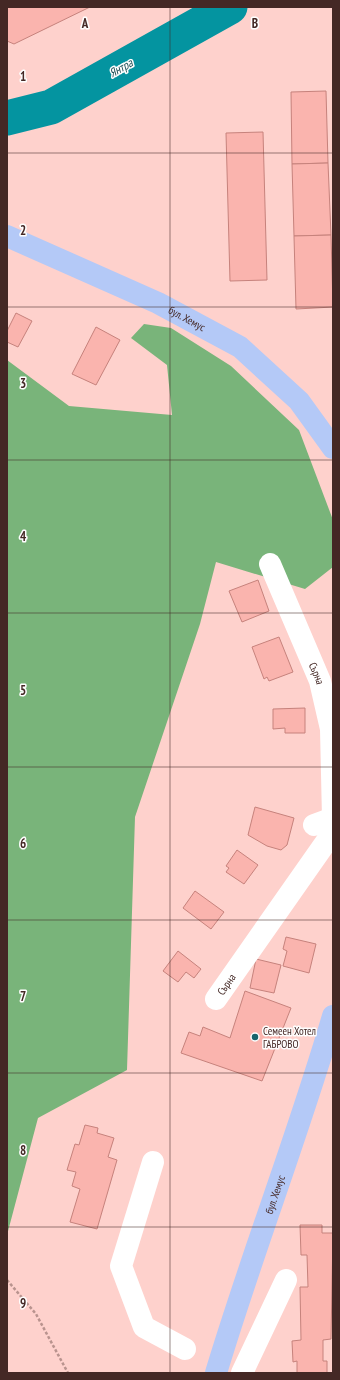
<svg xmlns="http://www.w3.org/2000/svg" width="340" height="1380" viewBox="0 0 340 1380" font-family="'PT Sans Narrow',sans-serif">
	<style>
		.forest { fill: #79b47a }
		.lines { fill: none; stroke-linecap: round; stroke-linejoin: round }
		.river { stroke: #0494a0; stroke-width: 35 }
		.building { fill: #fab4ae; stroke: #c6827c }
		.path { stroke: #b9938e; stroke-width: 2.5; stroke-dasharray: 3 2; stroke-linecap: butt }
		.minor { stroke: #fff; stroke-width: 22 }
		.major { stroke: #b4c9f7; stroke-width: 22 }
		.grid { fill: none; stroke: #442825; stroke-width: 1; stroke-opacity: 0.55 }
		.poi-dot { fill: #16646c; stroke: #fefefe; stroke-width: 1.5 }
		.labels { text-anchor: middle; stroke-width: 3; stroke-linejoin: round; paint-order: stroke }
		.street-label { font-size: 11px; fill: #442825; stroke: #fefefe }
		.poi-label { font-size: 11px; fill: #442825; stroke: #fefefe; text-anchor: start }
		.water-label { font-size: 12px; font-style: italic; fill: #1a4c52; stroke: #fefefe }
		.grid-label { font-size: 13px; text-anchor: middle; font-weight: bold; fill: #442825; stroke: #fefefe; stroke-width: 3; stroke-linejoin: round; paint-order: stroke }
	</style>
	<rect width="100%" height="100%" fill="#fed1cc"/>
	<polygon class="forest" points="144,324 171,328 231,366 299,430 333,520 333,567 305,589 216,562 200,624 135,817 127,1070 38,1118 7,1235 7,360 69,406 172,415 167,365 131,338"/>
	<g class="lines">
		<polyline class="river" points="7,118 51,107 230,7"/>
	</g>
	<g class="building">
		<polygon points="7,7 90,7 14,44 7,41"/>
		<polygon points="326,91 328,163 292,164 291,92"/>
		<polygon points="263,132 267,280 230,281 226,133"/>
		<polygon points="328,163 331,235 294,236 292,164"/>
		<polygon points="331,235 333,307 296,309 294,236"/>
		<polygon points="16,313 32,321 18,347 7,342 7,331"/>
		<polygon points="96,327 120,340 96,385 72,374"/>
		<polygon points="258,580 269,611 242,622 229,591"/>
		<polygon points="279,637 293,672 269,681 267,677 264,679 252,647"/>
		<polygon points="305,708 305,733 285,733 285,728 273,729 273,709"/>
		<polygon points="255,807 294,818 287,845 281,850 267,846 248,835"/>
		<polygon points="237,850 258,865 244,884 226,872 229,868 226,866"/>
		<polygon points="195,891 224,912 211,929 183,908"/>
		<polygon points="286,937 316,944 309,973 283,966 287,951 283,949"/>
		<polygon points="178,951 201,969 194,978 186,972 178,982 163,971"/>
		<polygon points="256,959 281,965 274,993 250,988"/>
		<polygon points="245,991 291,1008 262,1081 181,1053 189,1032 200,1036 203,1027 230,1038"/>
		<polygon points="85,1125 98,1128 97,1133 114,1138 108,1157 117,1160 97,1229 70,1222 80,1189 72,1186 76,1172 67,1170 75,1144 79,1145"/>
		<polygon points="300,1225 322,1225 322,1233 333,1233 331,1339 323,1340 323,1361 327,1361 327,1373 297,1373 297,1361 293,1362 292,1341 301,1340 300,1287 308,1287 307,1255 301,1255"/>
	</g>
	<g class="lines">
		<polyline class="path" points="7,1280 36,1314 68,1373"/>
		<g class="minor">
			<path id="s1" d="M 270,564 L 320,681 L 331,729 L 333,818"/>
			<polyline points="314,825 333,818"/>
			<path id="s2" d="M 216,999 L 333,832"/>
			<polyline points="153,1162 121,1266 144,1327 185,1349"/>
			<polyline points="242,1373 286,1280"/>
		</g>
		<g class="major">
			<path id="s3" d="M 7,236 L 158,303 L 240,347 L 299,401 L 333,448"/>
			<path id="s4" d="M 216,1373 C 252,1253 298,1136 333,1016"/>
		</g>
	</g>
	<path class="grid" d="M 170,7 L 170,1373M 7,153 L 333,153M 7,307 L 333,307M 7,460 L 333,460M 7,613 L 333,613M 7,767 L 333,767M 7,920 L 333,920M 7,1073 L 333,1073M 7,1227 L 333,1227"/>
	<circle class="poi-dot" cx="255" cy="1037" r="4"/>
	<g class="labels">
		<g class="street-label">
			<text dy="4" stroke="none"><textPath href="#s3" startOffset="198">бул. Хемус</textPath></text>
			<text dy="4" stroke="none"><textPath href="#s1" startOffset="119">Сърна</textPath></text>
			<text dy="4" stroke="none"><textPath href="#s2" startOffset="18">Сърна</textPath></text>
			<text dy="4" stroke="none"><textPath href="#s4" startOffset="188">бул. Хемус</textPath></text>
		</g>
		<g class="poi-label">
			<text x="263" y="1035">Семеен Хотел<tspan x="263" dy="13">ГАБРОВО</tspan></text>
		</g>
		<g class="water-label">
			<text transform="translate(121 68) rotate(-29)" y="4">Янтра</text>
		</g>
	</g>
	<g class="grid-label">
		<text x="85" y="28">A</text>
		<text x="255" y="28">B</text>
		<text x="23" y="81">1</text>
		<text x="23" y="235">2</text>
		<text x="23" y="388">3</text>
		<text x="23" y="541">4</text>
		<text x="23" y="695">5</text>
		<text x="23" y="848">6</text>
		<text x="23" y="1001">7</text>
		<text x="23" y="1155">8</text>
		<text x="23" y="1308">9</text>
	</g>
	<rect width="340" height="1380" fill="none" stroke="#442825" stroke-width="16"/>
</svg>
